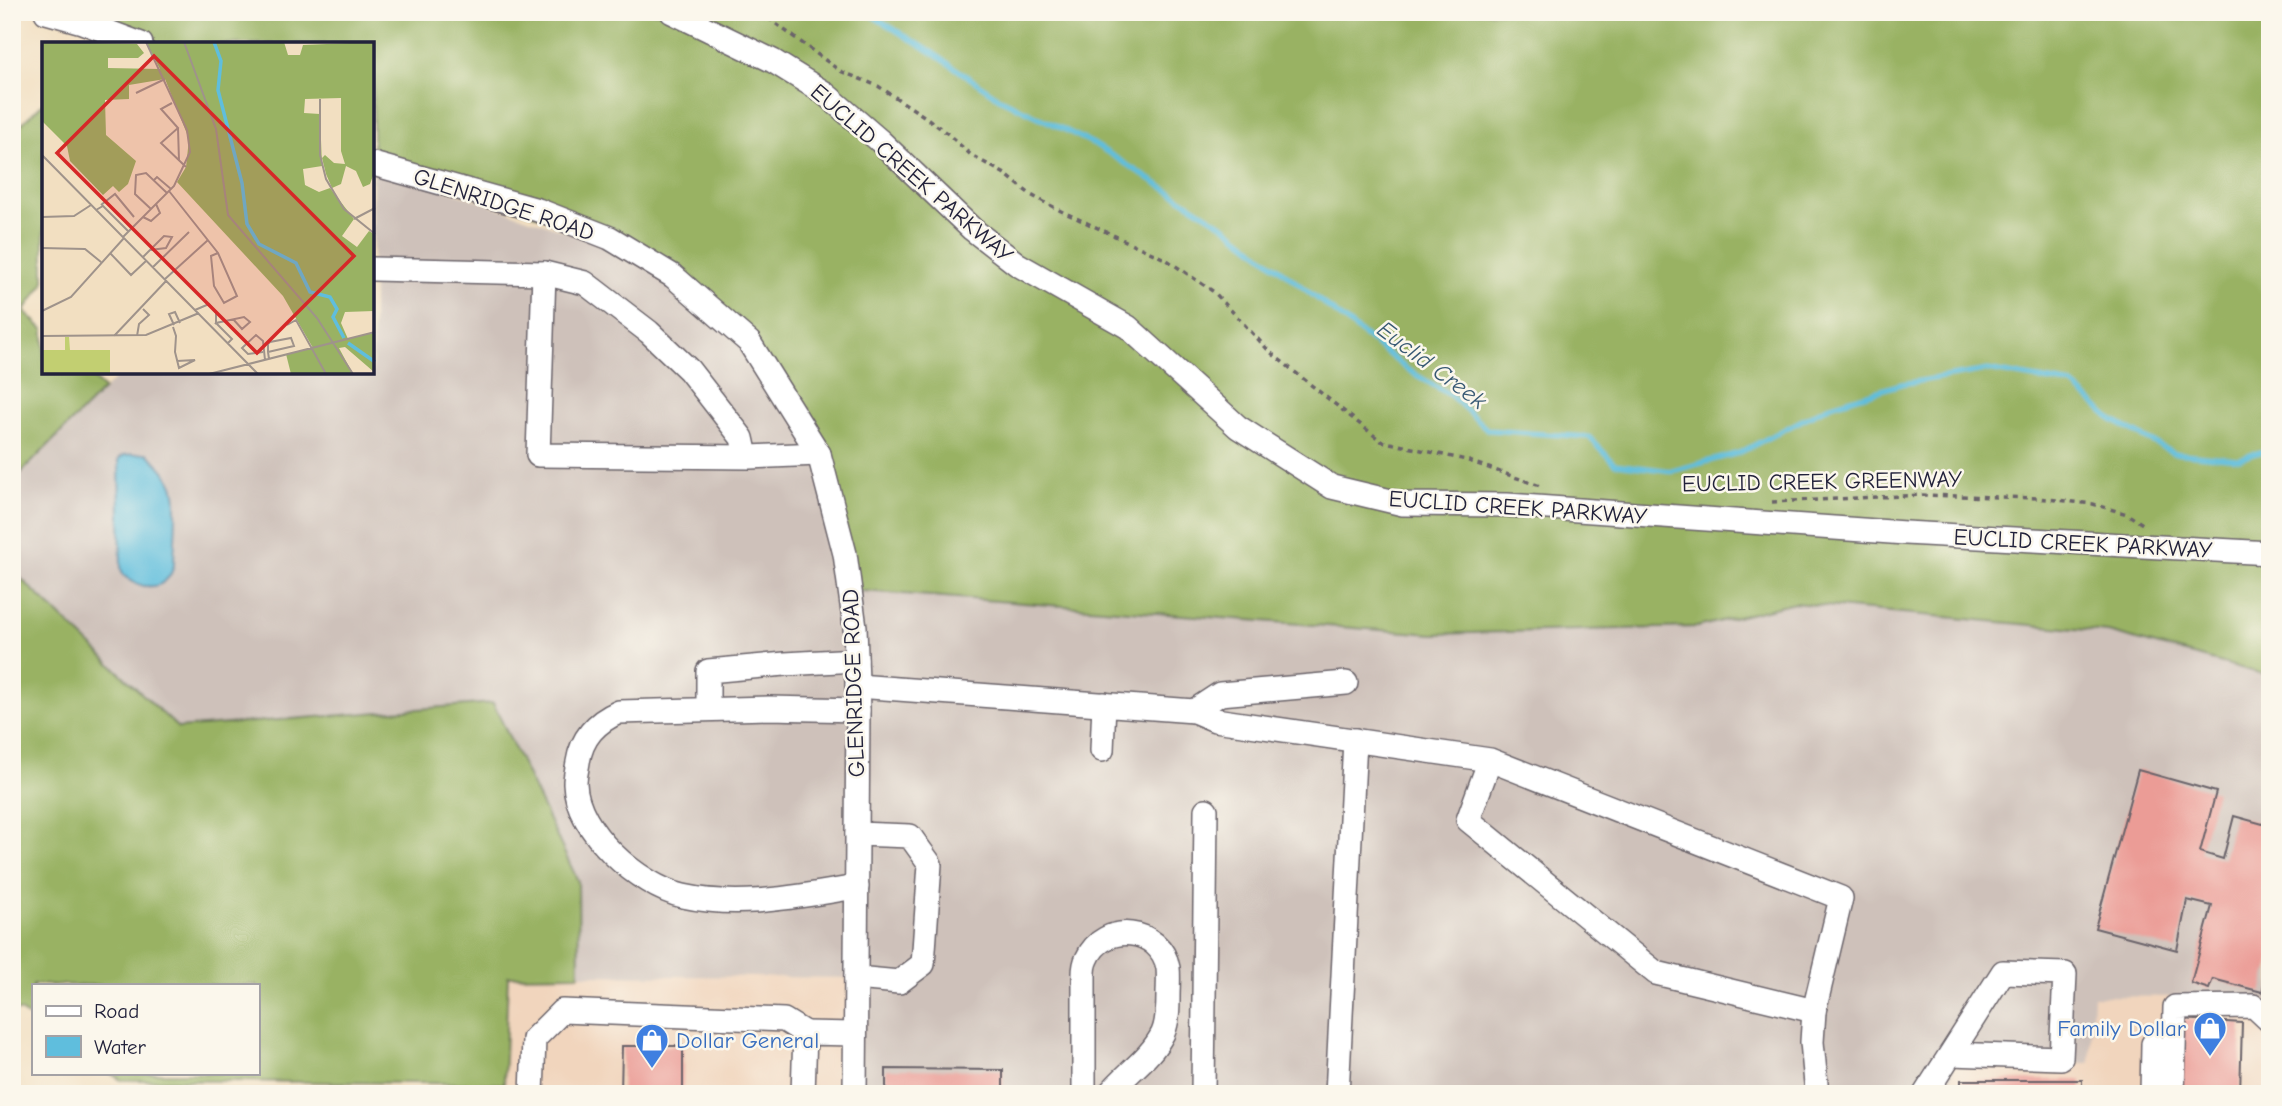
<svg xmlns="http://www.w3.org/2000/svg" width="2282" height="1106" viewBox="0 0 2282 1106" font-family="'Comic Neue',sans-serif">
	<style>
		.built { fill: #f1d5bd }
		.industrial { fill: #cec1ba }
		.forest { fill: #99b263; stroke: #5e6a4f; stroke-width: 2 }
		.water { fill: #5fbedd; stroke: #40708c; stroke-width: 2 }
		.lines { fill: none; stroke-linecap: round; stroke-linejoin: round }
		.stream { stroke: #5fbedd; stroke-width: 5 }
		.building { fill: #eb9c96 }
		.minor-casing { stroke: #6b646a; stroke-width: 26 }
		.path { stroke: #6b646a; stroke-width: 3.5; stroke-dasharray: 5 5; stroke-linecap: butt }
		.minor { stroke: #fff; stroke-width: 23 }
		.labels { text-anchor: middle; stroke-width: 5; stroke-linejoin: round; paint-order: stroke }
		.street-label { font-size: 23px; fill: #22223b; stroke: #fbf7ec }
		.shop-label { font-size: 23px; fill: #366cbe; stroke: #fbf7ec; text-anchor: end }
		.water-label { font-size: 24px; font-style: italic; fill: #375974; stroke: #fbf7ec }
		.inset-river { fill: none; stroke: #5fbedd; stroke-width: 3.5 }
		.inset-road { fill: none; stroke: #9f938b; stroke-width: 2 }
		.view { fill: #d62828; fill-opacity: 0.15; stroke: #d62828; stroke-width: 3.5 }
		.inset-edge { fill: none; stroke: #22223b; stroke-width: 3.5 }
	</style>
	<rect width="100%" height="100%" fill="#fbf7ec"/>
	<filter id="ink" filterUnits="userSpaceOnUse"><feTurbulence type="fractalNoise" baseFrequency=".0143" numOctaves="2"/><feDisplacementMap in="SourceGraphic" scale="14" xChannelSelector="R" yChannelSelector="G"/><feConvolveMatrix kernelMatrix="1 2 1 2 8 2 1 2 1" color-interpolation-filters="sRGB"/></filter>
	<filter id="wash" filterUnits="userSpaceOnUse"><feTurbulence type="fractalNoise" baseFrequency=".00686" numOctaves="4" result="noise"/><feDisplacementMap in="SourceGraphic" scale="28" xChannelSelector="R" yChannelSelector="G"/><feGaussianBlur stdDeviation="1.57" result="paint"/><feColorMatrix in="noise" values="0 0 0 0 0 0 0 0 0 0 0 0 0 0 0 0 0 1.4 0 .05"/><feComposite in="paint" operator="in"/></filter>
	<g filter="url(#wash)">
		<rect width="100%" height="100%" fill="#f2dfc1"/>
		<g class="built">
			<polygon points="579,975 856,978 855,1094 504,1094 508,976"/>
			<polygon points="2093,996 2260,998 2270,1004 2270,1094 1948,1094 1954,1064"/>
		</g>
		<polygon class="industrial" points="373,164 1697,627 1794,603 2108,632 2270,676 2270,1004 2260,998 2093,996 2090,1063 1954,1064 1948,1094 855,1094 856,978 579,975 578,881 493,703 178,728 12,570 12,482 121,373 373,373"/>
		<g class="forest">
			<polygon points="46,12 2270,12 2270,676 2108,632 1794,603 1697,627 1433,634 850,590 819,454 749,342 610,238 373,164 373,44 103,44 113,34"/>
			<polygon points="44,102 44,284 24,311 44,330 44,373 87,373 104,389 12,482 12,133"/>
			<polygon points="12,570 178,728 493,703 578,881 579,975 508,976 504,1084 121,1080 110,1073 257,1073 257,985 33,985 33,1020 20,1011 12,1011"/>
		</g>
		<path class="water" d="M 147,453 C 158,463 173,478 175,493 C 178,512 174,545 174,565 C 167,592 142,591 123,575 L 121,568 L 119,464 L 119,459 L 124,455 Z"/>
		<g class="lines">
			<polyline class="stream" points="866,12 933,53 999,98 1094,144 1226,227 1408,370 1450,395 1488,430 1589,437 1615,464 1672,471 1739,453 1831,405 1901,384 1988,370 2073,385 2112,420 2173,453 2238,459 2270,449"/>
		</g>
		<g id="blocks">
			<g class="building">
				<polygon points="2138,770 2216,792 2200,852 2223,859 2234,816 2270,826 2270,963 2262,992 2213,979 2209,989 2191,983 2212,906 2187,900 2177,950 2095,928"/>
				<polygon points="2180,1019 2242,1023 2240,1094 2178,1094"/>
				<polygon points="622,1046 683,1046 683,1094 621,1094"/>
				<polygon points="886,1069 1003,1070 1003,1094 886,1094"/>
				<rect x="1961" y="1080" width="121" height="14"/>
			</g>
		</g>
	</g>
	<g filter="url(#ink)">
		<use href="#blocks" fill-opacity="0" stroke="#6b646a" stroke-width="2"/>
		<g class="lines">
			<defs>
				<g id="minor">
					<polyline points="46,12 82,22 141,44"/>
					<polyline points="672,12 773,61 823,92 880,141 972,229 1017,264 1128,327 1238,427 1332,487 1403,504 1507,505 1905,533 2270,553"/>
					<polyline points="373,164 538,210 610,238 673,276 749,342 819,454 845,554 855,627 858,710 855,1094"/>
					<polyline points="373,269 544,273 538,455 750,457 819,454"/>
					<polyline points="544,273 585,283 649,332 689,370 742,438 746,456"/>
					<polyline points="857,686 1194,711 1215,720 1490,760 1841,898 1814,1011 1656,973 1468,820 1490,760"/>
					<polyline points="708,709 708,671 785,664 856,660"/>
					<polyline points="1194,711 1220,694 1346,683"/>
					<polyline points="1102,750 1104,704"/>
					<path d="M 857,887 C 799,896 741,909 683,896 C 639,886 576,831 575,783 C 575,776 577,769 578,762 C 582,737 596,722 619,712 L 769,708 L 858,710"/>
					<polyline points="856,978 899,982 923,964 930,864 910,836 857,834"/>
					<polyline points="1814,1011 1812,1042 1817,1094"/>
					<polyline points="532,1094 534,1039 562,1011 784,1020 805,1033"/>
					<polyline points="803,1094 805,1033 855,1034"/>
					<path d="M 1084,1094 L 1084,975 C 1084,970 1085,963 1087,959 C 1103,921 1161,927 1168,968 C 1169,977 1168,987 1168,996 C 1168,1008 1168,1021 1163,1033 C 1151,1058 1126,1073 1109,1094"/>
					<polyline points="1203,1094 1206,810"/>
					<polyline points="1337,1094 1355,740"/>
					<polyline points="1925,1094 2003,972 2065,974 2061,1058 1951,1054"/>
					<polyline points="2152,1094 2153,1044"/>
					<polyline points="2173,1094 2175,1007 2254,1006 2270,1021"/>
				</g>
			</defs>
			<use href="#minor" class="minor-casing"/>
			<g class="path">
				<polyline points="760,12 840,71 878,86 927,118 948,134 971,155 1005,174 1031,195 1061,211 1167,260 1214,292 1270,352 1381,441 1466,460 1543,487"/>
				<polyline points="1772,502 1922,495 2038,498 2093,504 2127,514 2144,525"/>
			</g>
			<use href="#minor" class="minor"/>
		</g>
	</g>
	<defs>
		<symbol id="shop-pin" viewBox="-11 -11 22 30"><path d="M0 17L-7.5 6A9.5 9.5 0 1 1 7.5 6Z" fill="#3f7fe0" stroke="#fbf7ec"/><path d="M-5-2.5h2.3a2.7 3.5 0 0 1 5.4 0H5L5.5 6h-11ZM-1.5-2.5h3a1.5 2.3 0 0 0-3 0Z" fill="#fff"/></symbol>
	</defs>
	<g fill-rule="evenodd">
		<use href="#shop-pin" x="2191" y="1009" width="38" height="52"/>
		<use href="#shop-pin" x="633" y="1021" width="38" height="52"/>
	</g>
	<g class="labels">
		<g class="street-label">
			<text transform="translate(912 173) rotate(41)" y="8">EUCLID CREEK PARKWAY</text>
			<text transform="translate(504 204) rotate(18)" y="8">GLENRIDGE ROAD</text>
			<text transform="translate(1822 481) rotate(-1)" y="8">EUCLID CREEK GREENWAY</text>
			<text transform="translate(1518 507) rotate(4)" y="8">EUCLID CREEK PARKWAY</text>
			<text transform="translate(2083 543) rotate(3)" y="8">EUCLID CREEK PARKWAY</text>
			<text transform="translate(853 683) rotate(-92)" y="8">GLENRIDGE ROAD</text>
		</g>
		<g class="shop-label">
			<text x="2186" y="1036">Family Dollar</text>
			<text x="676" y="1048" text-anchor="start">Dollar General</text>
		</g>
		<g class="water-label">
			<text transform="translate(1432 365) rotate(37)" y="8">Euclid Creek</text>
		</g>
	</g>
	<g transform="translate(42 42)">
		<rect width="332" height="332" fill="#f2dfc1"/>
		<path d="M 23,295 L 27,295 L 28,308 L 68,308 L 68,332 L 0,332 L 0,308 L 23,308 Z" fill="#c2cf71"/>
		<path d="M 0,0 L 95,2 L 102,11 L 96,16 L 66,16 L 66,26 L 118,27 L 104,0 L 242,0 L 246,13 L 258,13 L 261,3 L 332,0 L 333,128 L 328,142 L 321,145 L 314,129 L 304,124 L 299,142 L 290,146 L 284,132 L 280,116 L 283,113 L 292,121 L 303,122 L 299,109 L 299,56 L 263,57 L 262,71 L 278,72 L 280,124 L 261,127 L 263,143 L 277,150 L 288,146 L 312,177 L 300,194 L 315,205 L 327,189 L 332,192 L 332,269 L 303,270 L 299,281 L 306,297 L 332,290 L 332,330 L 303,305 L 297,306 L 311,332 L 249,332 L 244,312 L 271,306 L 241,254 L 135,140 L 144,125 L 147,97 L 123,37 L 87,43 L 87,57 L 63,58 L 64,93 L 94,119 L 86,142 L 77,150 L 71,144 L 61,153 L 28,119 L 25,104 L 0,79 Z" fill="#99b263"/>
		<path class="inset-river" d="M 172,0 L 179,19 L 176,48 L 200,141 L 205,182 L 217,202 L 254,221 L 268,250 L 288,255 L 295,267 L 291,275 L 302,296M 306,301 L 333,320"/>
		<path class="inset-road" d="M 142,0 L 174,87 L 186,173 L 275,276 L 311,332M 94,51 L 123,37M 278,57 L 278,113 L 284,137 L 302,167 L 333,192M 130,61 L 119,67 L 136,86 L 119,101 L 144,125M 136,86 L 137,119M 0,113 L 216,332M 112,138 L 115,135 L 129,147M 127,149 L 176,211 L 195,254 L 182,261 L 172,244 L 169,214 L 176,211M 59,163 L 73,152 L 92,175M 109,167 L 93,152 L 94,133 L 104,131 L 125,151M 54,168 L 61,164 L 86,189M 0,175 L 32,174 L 49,163M 101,175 L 109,179 L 118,171 L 114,162M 312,177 L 333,166M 81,195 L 132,144 L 148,110 L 145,88 L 104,0M 0,206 L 43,207 L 59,220M 68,211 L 89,233 L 104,219M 101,215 L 122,194 L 130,195 L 124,206 L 108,208M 111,225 L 147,190M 123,237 L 166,198M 153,268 L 167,262 L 174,271 L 174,281 L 190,297 L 186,301M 0,269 L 29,255 L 82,196M 173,282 L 174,281 L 202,275 L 208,280 L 200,287 L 191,277M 132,283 L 127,272 L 133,270 L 138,281M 245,283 L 254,278 L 284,332M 131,285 L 134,294 L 133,310 L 137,326 L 153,318 L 135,319M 0,294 L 104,293 L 157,271M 72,294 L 124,239M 95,294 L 97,282 L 107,273 L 101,267M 221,310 L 206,312 L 200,306 L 214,293 L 221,299 L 223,318M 226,310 L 252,304 L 249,296 L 228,300 L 226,302 L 226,310 L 227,317M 167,332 L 333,290"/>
		<path class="view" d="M 112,14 L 312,214 L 215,311 L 15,111 Z"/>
		<rect width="332" height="332" class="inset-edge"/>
	</g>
	<rect width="2282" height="1106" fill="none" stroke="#fbf7ec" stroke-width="42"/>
	<rect x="32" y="984" width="228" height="91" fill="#fbf7ec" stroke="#a4a2a5" stroke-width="2"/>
	<rect x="46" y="1006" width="35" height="10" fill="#ffffff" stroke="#a4a2a5" stroke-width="2"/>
	<text x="94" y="1018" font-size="21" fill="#22223b">Road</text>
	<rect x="46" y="1036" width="35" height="21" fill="#5fbedd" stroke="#a4a2a5" stroke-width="2"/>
	<text x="94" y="1054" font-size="21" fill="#22223b">Water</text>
</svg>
